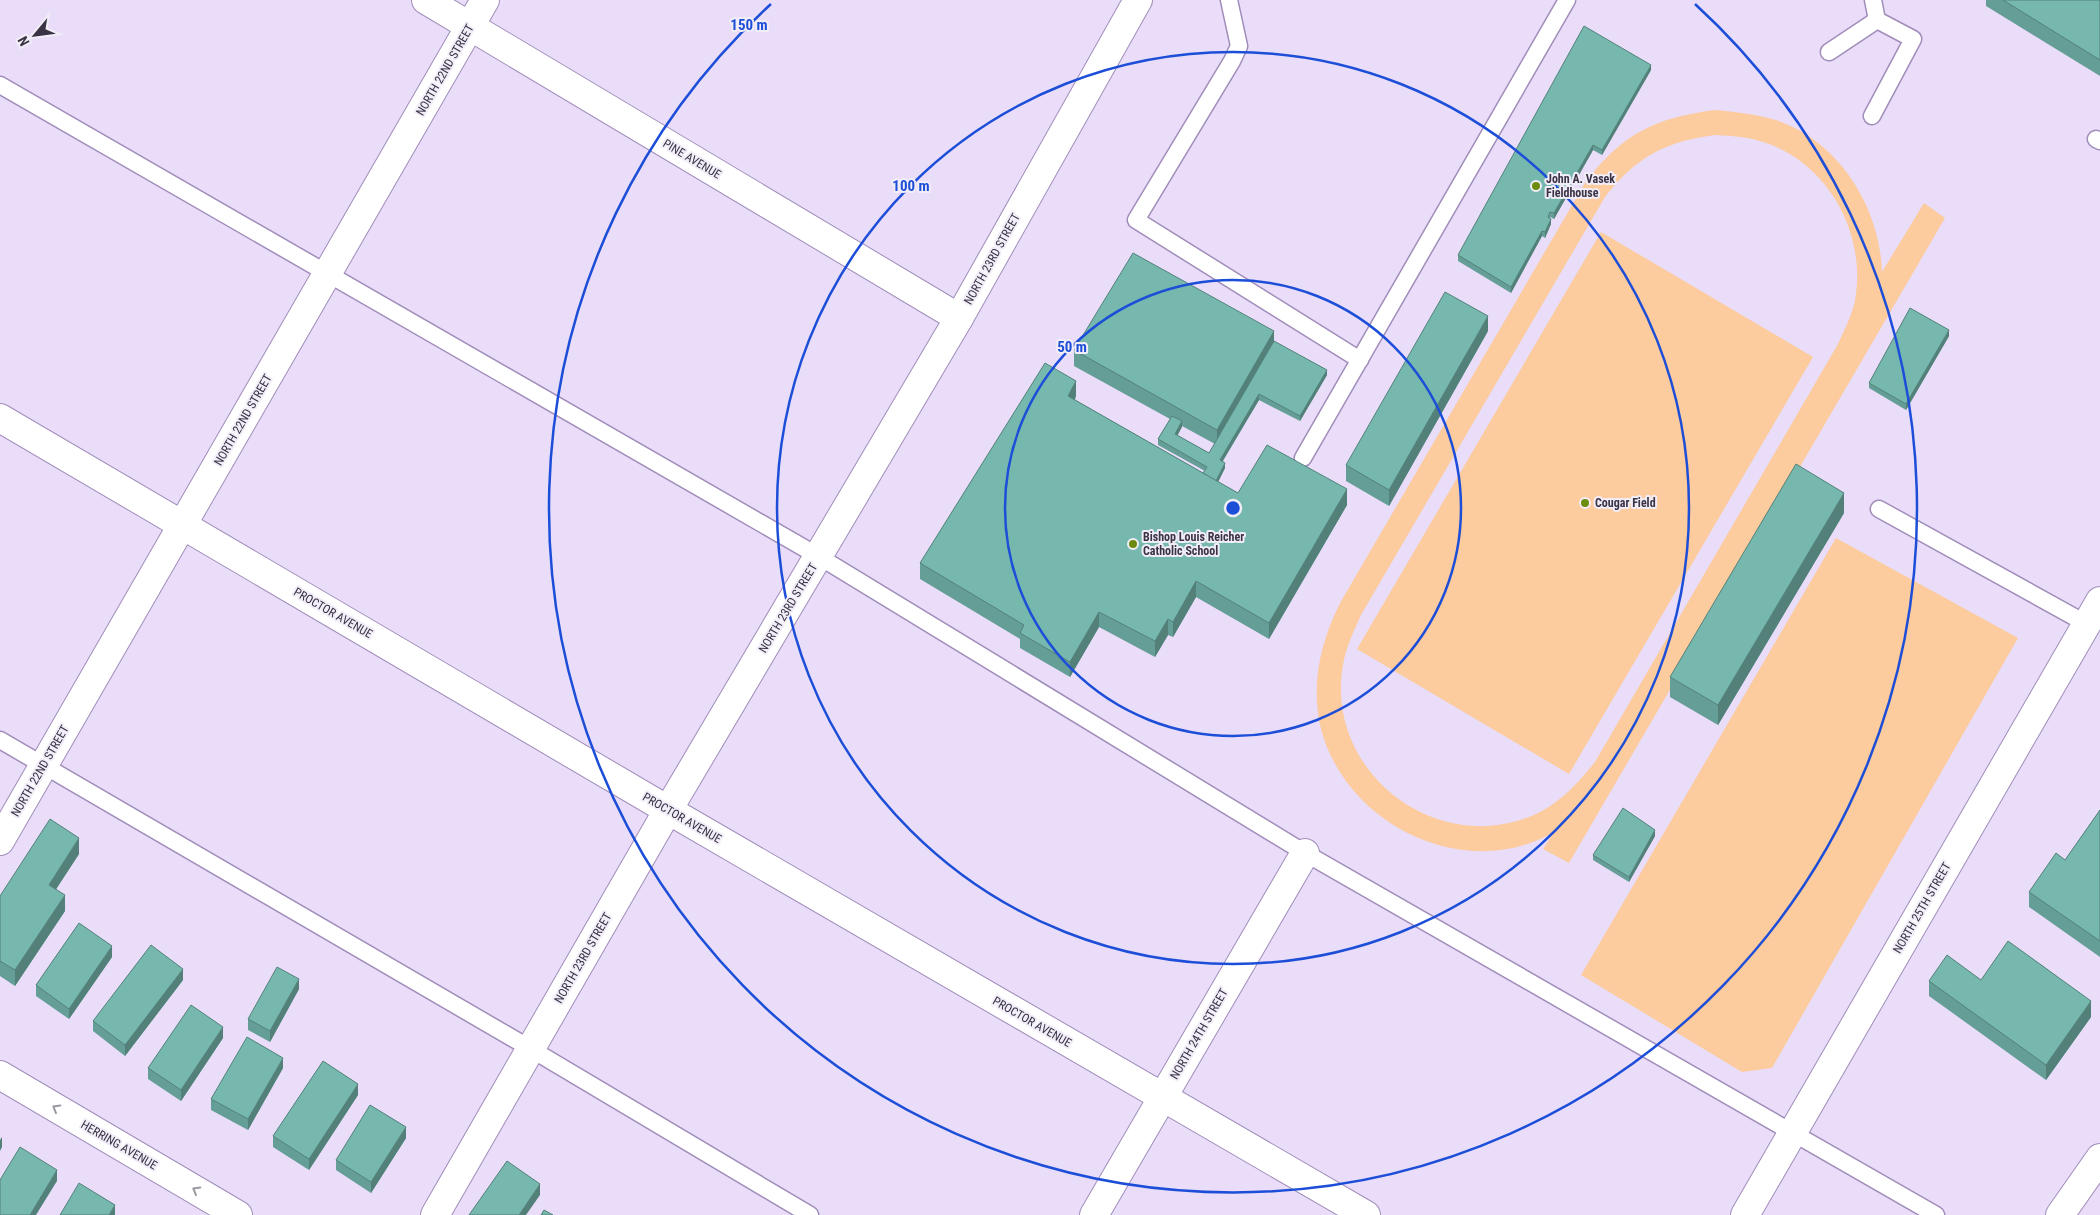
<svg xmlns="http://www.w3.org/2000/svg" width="2100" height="1215" viewBox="0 0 2100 1215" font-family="'Roboto Condensed',sans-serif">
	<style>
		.grass { fill: #fccb9e; fill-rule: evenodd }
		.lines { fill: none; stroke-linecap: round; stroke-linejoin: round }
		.lane-casing { stroke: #a18dba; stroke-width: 19 }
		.street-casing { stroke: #a18dba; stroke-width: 30 }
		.secondary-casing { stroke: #a18dba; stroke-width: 30 }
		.lane { stroke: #fff; stroke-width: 16 }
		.street { stroke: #fff; stroke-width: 28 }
		.secondary { stroke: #fff; stroke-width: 28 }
		.wall { fill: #659e96; fill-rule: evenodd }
		.shaded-wall { fill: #53817a }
		.building { fill: #76b8ae; stroke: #53817a }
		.oneway { stroke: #9c98a2 }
		.ring { fill: none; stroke: #1d4ed8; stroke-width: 2.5 }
		.poi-dot { fill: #6c8c0e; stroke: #f2eef8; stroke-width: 2 }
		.labels { text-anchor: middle; stroke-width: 4; stroke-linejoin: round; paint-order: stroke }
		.street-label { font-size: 12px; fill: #3a3245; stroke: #f2eef8 }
		.poi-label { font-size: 12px; font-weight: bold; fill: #3a3245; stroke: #f2eef8; text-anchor: start }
		.centre { fill: #1d4ed8; stroke: #f2eef8; stroke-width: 2.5 }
		.ring-label { font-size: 15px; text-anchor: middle; font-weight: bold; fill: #1d4ed8; stroke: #f2eef8; stroke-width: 4; stroke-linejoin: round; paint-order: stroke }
	</style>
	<rect width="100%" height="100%" fill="#e9ddfa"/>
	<g class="grass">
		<path d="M 1715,110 C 1736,112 1755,114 1776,120 C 1839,141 1880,207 1882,272 L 1924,203 L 1945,218 L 1569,863 L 1543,849 L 1554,832 C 1464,884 1343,824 1320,725 C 1311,681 1321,642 1340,603 L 1585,183 C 1622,134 1654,118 1715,110 ZM 1716,135 C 1734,136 1751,137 1769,144 C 1829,167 1864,231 1856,294 C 1854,312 1845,328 1838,344 L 1595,762 C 1578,783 1561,802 1536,814 C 1437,859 1324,772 1343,665 C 1346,647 1354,631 1361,615 L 1605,197 C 1636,157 1666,141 1716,135 Z"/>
		<polygon points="1601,232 1813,357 1569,774 1357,649"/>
		<polygon points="1836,538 2018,638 1772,1068 1742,1072 1581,975"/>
	</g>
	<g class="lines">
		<defs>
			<g id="lane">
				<polyline points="1229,0 1239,46 1232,61 1136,220 1360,360"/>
				<polyline points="1829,52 1877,20"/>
				<polyline points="0,85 818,556 1305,853 1936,1215"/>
				<polyline points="1872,116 1913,39 1877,20 1873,0"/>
				<polyline points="2096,139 2100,141"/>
				<polyline points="1303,458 1567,0"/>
				<polyline points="1879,509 2087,624"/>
				<polyline points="0,740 531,1049 810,1215"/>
			</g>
			<g id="street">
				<polyline points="426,0 959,318"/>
				<polyline points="0,418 668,810 1366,1215"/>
				<polyline points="0,841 485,0"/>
				<polyline points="435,1215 668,810 959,318 1138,0"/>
				<polyline points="1094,1215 1305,853"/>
				<polyline points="2060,1215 2100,1158"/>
			</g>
			<g id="secondary">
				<polyline points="0,1075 238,1215"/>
				<polyline points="1745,1215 2100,601"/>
			</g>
		</defs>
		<use href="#lane" class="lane-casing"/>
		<use href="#street" class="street-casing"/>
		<use href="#secondary" class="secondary-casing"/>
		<use href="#lane" class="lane"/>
		<use href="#street" class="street"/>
		<use href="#secondary" class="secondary"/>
	</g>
	<g class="wall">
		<polygon points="1986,0 2100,0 2100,76 1986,6"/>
		<polygon points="1651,70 1602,155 1593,150 1554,219 1550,217 1551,224 1545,238 1542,236 1511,293 1458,261 1458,255"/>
		<polygon points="1488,331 1389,506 1346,481 1346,465"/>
		<polygon points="1949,336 1906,410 1869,388 1869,383"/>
		<path d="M 1274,341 L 1327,375 L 1300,421 L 1259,400 L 1223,461 L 1225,468 L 1218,482 L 1238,493 L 1347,505 L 1269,639 L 1196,597 L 1173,637 L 1168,635 L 1155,657 L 1099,627 L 1070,677 L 1020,648 L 1020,639 L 920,579 L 920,563 L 1076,396 L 1075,400 L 1203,473 L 1205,471 L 1158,445 L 1158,439 L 1170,419 L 1074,366 L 1074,350 ZM 1182,426 L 1215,444 L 1209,453 L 1177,436 Z"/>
		<polygon points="1844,513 1718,725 1670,697 1670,677"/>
		<polygon points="2100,810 2100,957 2029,907 2029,892 2065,860"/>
		<polygon points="1655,836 1629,882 1593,860 1593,855"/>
		<polygon points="79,854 56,889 65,911 15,986 0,976 0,896"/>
		<polygon points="112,957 69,1019 36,996 36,985"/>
		<polygon points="183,980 125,1056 93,1031 93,1021"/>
		<polygon points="1981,980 2091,1017 2046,1080 1929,996 1929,981"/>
		<polygon points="299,989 270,1042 248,1030 248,1019"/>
		<polygon points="223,1038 181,1101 148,1079 148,1068"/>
		<polygon points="283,1068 248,1130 211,1110 211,1099"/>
		<polygon points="358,1095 309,1170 273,1147 273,1136"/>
		<polygon points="406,1138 371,1193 336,1170 336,1160"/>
	</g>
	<g class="shaded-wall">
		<polygon points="1651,65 1651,70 1602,155 1602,150"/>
		<polygon points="1593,145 1593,150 1554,219 1554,213"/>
		<polygon points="1551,219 1551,224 1545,238 1545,232"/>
		<polygon points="1542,231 1542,236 1511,293 1511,287"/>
		<polygon points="1488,316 1488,331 1389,506 1389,490"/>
		<polygon points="1949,330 1949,336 1906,410 1906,404"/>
		<polygon points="1274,331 1274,346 1217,445 1217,430"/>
		<polygon points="1327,370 1327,375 1300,421 1300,416"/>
		<polygon points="1076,381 1076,396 1068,412 1068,396"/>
		<polygon points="1259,394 1259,400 1220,465 1220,460"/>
		<polygon points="1182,421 1182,427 1175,440 1175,434"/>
		<polygon points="1225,463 1225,468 1212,494 1212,489"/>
		<polygon points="1347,489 1347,505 1269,639 1269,623"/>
		<polygon points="1844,493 1844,513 1718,725 1718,705"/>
		<polygon points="1196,581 1196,597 1173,637 1173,622"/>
		<polygon points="1099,612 1099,627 1070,677 1070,662"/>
		<polygon points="1168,619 1168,635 1155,657 1155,641"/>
		<polygon points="1655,830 1655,836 1629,882 1629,877"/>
		<polygon points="79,838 79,854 49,900 49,885"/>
		<polygon points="65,895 65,911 15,986 15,970"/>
		<polygon points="112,946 112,957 69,1019 69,1009"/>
		<polygon points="183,969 183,980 125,1056 125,1045"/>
		<polygon points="299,979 299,989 270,1042 270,1031"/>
		<polygon points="2091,1001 2091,1017 2046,1080 2046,1065"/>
		<polygon points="223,1027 223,1038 181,1101 181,1090"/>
		<polygon points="283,1058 283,1068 248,1130 248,1119"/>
		<polygon points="358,1084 358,1095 309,1170 309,1159"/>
		<polygon points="406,1127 406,1138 371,1193 371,1182"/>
		<polygon points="2,1137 2,1147 0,1151 0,1140"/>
		<polygon points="57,1170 57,1181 36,1215 30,1215"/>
		<polygon points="540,1184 540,1195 526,1215 519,1215"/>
		<polygon points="115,1205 115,1215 109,1215"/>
	</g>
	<g class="building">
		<polygon points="2003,0 2100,0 2100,60"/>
		<polygon points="1584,26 1651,65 1602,150 1593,145 1554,213 1550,212 1548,217 1551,219 1545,232 1542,231 1511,287 1458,255"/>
		<polygon points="1133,253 1274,331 1217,430 1074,350"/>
		<polygon points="1445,292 1488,316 1389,490 1346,465"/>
		<polygon points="1910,308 1949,330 1906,404 1869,383"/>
		<polygon points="1274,341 1327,370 1300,416 1259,394 1220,460 1225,463 1216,481 1203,473 1207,467 1158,439 1172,416 1182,421 1175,434 1209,453"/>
		<polygon points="1045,363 1076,381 1068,396 1238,493 1267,445 1347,489 1269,623 1196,581 1173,622 1168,619 1155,641 1099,612 1070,662 1020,633 1024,625 920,563"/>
		<polygon points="1796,464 1844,493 1718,705 1670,677"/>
		<polygon points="1623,808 1655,830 1629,877 1593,855"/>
		<polygon points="2100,810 2100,941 2029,892 2056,853 2065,860"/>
		<polygon points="50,819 79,838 49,885 65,895 15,970 0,961 0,896"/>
		<polygon points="79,923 112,946 69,1009 36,985"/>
		<polygon points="2008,941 2091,1001 2046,1065 1929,981 1947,955 1981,980"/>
		<polygon points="151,945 183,969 125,1045 93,1021"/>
		<polygon points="277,967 299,979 270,1031 248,1019"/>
		<polygon points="191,1005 223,1027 181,1090 148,1068"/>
		<polygon points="247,1037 283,1058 248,1119 211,1099"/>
		<polygon points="323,1061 358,1084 309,1159 273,1136"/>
		<polygon points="370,1105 406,1127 371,1182 336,1160"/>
		<polygon points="20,1147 57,1170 30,1215 0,1215 0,1180"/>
		<polygon points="507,1161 540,1184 519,1215 469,1215"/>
		<polygon points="79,1183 115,1205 109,1215 60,1215"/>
		<polygon points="544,1210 553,1215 541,1215"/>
	</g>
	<defs><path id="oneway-chevron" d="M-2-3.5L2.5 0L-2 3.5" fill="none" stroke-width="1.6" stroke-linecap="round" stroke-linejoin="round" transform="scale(1.25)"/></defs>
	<g class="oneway">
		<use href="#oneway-chevron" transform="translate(56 1108) rotate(-150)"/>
		<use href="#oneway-chevron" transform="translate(196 1190) rotate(-150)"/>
	</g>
	<g class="ring">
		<circle cx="1233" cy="508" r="228"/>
		<circle cx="1233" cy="508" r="456"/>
		<path d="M1695 4A684 684 0 1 1 771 4"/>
	</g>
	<g class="poi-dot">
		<circle cx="1536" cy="186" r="5"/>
		<circle cx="1585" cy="503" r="5"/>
		<circle cx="1133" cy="544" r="5"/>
	</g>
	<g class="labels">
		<g class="street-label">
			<text transform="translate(445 70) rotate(-60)" y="4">NORTH 22ND STREET</text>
			<text transform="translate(692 159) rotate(31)" y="4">PINE AVENUE</text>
			<text transform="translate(992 259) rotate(-61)" y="4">NORTH 23RD STREET</text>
			<text transform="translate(243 420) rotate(-60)" y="4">NORTH 22ND STREET</text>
			<text transform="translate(788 608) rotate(-59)" y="4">NORTH 23RD STREET</text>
			<text transform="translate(333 613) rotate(30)" y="4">PROCTOR AVENUE</text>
			<text transform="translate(40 771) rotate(-60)" y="4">NORTH 22ND STREET</text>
			<text transform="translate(682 818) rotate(30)" y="4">PROCTOR AVENUE</text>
			<text transform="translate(1922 908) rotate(-60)" y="4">NORTH 25TH STREET</text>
			<text transform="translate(583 958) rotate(-60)" y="4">NORTH 23RD STREET</text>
			<text transform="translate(1032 1022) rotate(30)" y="4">PROCTOR AVENUE</text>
			<text transform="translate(1199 1034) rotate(-60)" y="4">NORTH 24TH STREET</text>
			<text transform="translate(119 1145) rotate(30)" y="4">HERRING AVENUE</text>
		</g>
		<g class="poi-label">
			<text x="1546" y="183">John A. Vasek<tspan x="1546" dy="14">Fieldhouse</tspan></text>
			<text x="1595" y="507">Cougar Field</text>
			<text x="1143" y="541">Bishop Louis Reicher<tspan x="1143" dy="14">Catholic School</tspan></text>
		</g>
	</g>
	<circle cx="1233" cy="508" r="8" class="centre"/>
	<g class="ring-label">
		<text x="749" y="30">150 m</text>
		<text x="911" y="191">100 m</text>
		<text x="1072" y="352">50 m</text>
	</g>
	<g transform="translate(35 35) rotate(241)" stroke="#f2eef8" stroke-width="4" paint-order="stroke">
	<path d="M0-4L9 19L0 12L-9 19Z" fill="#3a3245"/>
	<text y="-8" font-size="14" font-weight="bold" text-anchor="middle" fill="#3a3245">N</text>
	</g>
</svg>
